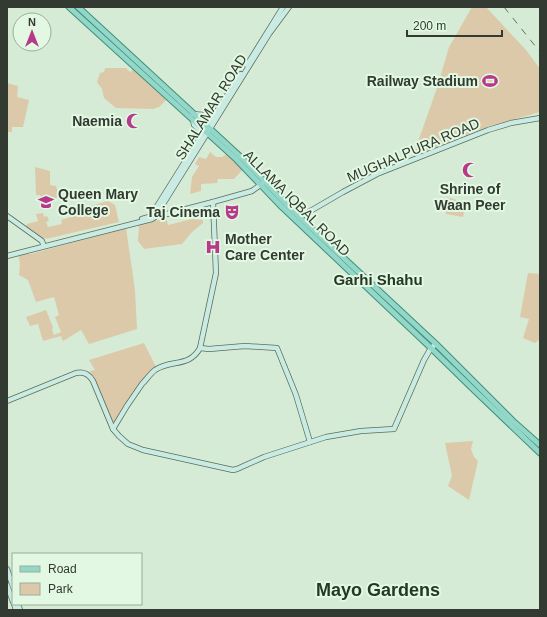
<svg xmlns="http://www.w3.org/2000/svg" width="547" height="617" viewBox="0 0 547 617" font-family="Arial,sans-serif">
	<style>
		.green { fill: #dcc9a9 }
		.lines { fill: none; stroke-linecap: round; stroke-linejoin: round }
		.secondary-casing { stroke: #5b6d5a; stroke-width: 6 }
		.primary-casing { stroke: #428e7c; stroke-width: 7 }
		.secondary { stroke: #c9ebe4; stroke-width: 4.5 }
		.primary { stroke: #92d7c8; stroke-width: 5 }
		.rail { stroke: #647064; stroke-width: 1; stroke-dasharray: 7 7; stroke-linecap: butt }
		.labels { text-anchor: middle; stroke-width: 4; stroke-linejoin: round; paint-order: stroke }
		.poi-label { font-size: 14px; font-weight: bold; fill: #323a32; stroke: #e2f8e2; text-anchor: end }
		.street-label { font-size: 14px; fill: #323a32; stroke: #e2f8e2 }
		.neighbourhood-label { font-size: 15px; font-weight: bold; fill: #263726; stroke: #e2f8e2 }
		.district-label { font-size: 18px; font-weight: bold; fill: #263726; stroke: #e2f8e2 }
	</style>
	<rect width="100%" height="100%" fill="#d5ebd5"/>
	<g class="green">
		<polygon points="472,7 486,7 526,50 540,69 540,112 490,126 413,156 437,88 449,47"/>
		<polygon points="105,68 126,68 130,72 133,69 166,100 159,107 153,109 116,108 104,98 102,89 97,82 100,73 104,72"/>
		<polygon points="7,83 18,86 17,97 29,100 23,127 12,127 12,132 7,132"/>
		<polygon points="210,152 216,157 222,157 227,154 243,169 234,179 218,179 217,183 201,184 201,191 190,194 192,177 199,166 195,164 199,157 206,159"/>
		<polygon points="35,167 50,171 50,185 56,186 59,197 41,202 40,195 36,195"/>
		<polygon points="447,197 466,203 463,217 446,214 444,205"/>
		<polygon points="108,201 115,205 119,222 50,238 39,239 25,229 27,224 38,221 36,214 43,213 44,217 47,216 49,221 46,222 48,227 62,224 61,220 88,212 87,207"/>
		<polygon points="166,218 168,225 192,219 203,220 203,223 192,232 182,244 144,249 138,241 139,225"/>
		<polygon points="126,228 135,290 137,329 89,344 81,330 63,341 61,336 43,341 38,324 30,326 26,317 46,310 53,327 52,329 54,335 61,332 55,317 59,315 54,297 36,302 28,280 19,275 20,264 18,254 31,254"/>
		<polygon points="528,273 540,274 540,339 535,343 523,338 529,319 520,317"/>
		<polygon points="144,343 157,369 153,371 113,429 90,371 95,370 89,360"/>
		<polygon points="473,441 471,449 474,457 478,461 469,500 448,486 452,476 445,443"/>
	</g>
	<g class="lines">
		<defs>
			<g id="secondary">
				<polyline points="247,65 283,7"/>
				<polyline points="193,114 204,115 215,114"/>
				<polyline points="205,129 241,74"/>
				<polyline points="155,212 163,215 213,202 252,191 263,183"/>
				<polyline points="7,216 42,241 43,244"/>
				<polyline points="300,217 343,192 377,174 488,130 511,123 540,118"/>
				<polyline points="142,219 149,217 154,211 201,136 202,133 194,125 193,120"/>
				<polyline points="7,256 152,219 155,217 269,34 289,7"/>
				<polyline points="200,348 209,349 245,346 277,348 296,395 310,442"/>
				<path d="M 7,401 L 76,373 C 84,371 89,374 93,381 L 113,429 L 119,436 L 128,444 L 143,450 L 233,470 L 237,469 L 264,457 L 326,437 L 361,431 L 394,429 L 424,360 L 431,348 L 436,344"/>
				<path d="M 113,429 C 122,413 131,399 142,384 C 146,380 150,374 155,370 C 171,359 189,368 200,348 L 216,273 L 213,202"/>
				<polyline points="7,569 13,587"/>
				<polyline points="7,585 13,602"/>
				<polyline points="14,604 16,610"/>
				<polyline points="18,604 20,610"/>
			</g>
			<g id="primary">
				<polyline points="69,7 236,159 282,207 431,348 473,389 540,453"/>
				<polyline points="78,7 244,160 290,208 436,344 513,421 540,445"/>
			</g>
		</defs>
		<use href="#secondary" class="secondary-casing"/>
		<use href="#primary" class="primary-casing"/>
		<use href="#secondary" class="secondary"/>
		<use href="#primary" class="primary"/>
		<g class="rail">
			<polyline points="504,7 540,52"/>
			<polyline points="539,7 540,8"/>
		</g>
	</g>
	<defs>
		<symbol id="stadium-bare" viewBox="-9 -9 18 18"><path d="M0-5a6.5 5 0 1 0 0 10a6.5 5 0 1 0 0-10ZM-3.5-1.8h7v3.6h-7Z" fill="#b73989" stroke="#e2f8e2" stroke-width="2.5" paint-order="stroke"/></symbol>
		<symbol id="mosque-bare" viewBox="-9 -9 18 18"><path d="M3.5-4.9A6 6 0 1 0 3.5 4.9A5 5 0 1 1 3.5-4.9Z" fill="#b73989" stroke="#e2f8e2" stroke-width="2.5" paint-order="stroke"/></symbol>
		<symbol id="university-bare" viewBox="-9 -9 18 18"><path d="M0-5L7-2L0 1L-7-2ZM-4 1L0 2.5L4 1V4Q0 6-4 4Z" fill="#b73989" stroke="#e2f8e2" stroke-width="2.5" paint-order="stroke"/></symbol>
		<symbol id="theatre-bare" viewBox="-9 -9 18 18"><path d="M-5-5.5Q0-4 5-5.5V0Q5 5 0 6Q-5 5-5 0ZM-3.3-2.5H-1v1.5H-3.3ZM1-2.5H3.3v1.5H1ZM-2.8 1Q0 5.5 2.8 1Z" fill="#b73989" stroke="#e2f8e2" stroke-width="2.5" paint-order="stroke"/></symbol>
		<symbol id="hospital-bare" viewBox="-9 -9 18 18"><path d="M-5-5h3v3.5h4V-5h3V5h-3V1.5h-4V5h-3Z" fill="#b73989" stroke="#e2f8e2" stroke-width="2.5" paint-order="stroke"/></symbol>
	</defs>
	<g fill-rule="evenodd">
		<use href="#stadium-bare" x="479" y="70" width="22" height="22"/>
		<use href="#mosque-bare" x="123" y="110" width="22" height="22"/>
		<use href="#mosque-bare" x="459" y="159" width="22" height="22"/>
		<use href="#university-bare" x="35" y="191" width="22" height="22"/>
		<use href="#theatre-bare" x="221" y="201" width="22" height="22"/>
		<use href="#hospital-bare" x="202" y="236" width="22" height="22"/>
	</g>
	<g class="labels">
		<g class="poi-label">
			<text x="478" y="86">Railway Stadium</text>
			<text x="122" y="126">Naemia</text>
			<text x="470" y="194" text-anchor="middle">Shrine of<tspan x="470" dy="16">Waan Peer</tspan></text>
			<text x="58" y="199" text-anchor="start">Queen Mary<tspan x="58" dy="16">College</tspan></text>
			<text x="220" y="217">Taj Cinema</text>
			<text x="225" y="244" text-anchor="start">Mother<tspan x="225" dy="16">Care Center</tspan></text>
		</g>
		<g class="street-label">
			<text transform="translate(211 107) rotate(-58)" y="5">SHALAMAR ROAD</text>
			<text transform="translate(413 150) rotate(-23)" y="5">MUGHALPURA ROAD</text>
			<text transform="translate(297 203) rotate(45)" y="5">ALLAMA IQBAL ROAD</text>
		</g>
		<g class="neighbourhood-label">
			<text x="378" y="285">Garhi Shahu</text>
		</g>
		<g class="district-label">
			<text x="378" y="596">Mayo Gardens</text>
		</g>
	</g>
	<rect width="547" height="617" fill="none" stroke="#323a32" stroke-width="16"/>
	<rect x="12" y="553" width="130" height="52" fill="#e2f8e2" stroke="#9cac9c"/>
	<rect x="20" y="566" width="20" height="6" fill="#92d7c8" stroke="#9cac9c"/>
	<text x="48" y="573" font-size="12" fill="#323a32">Road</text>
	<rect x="20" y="583" width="20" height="12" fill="#dcc9a9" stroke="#9cac9c"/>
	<text x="48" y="593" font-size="12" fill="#323a32">Park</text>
	<g transform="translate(32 32)"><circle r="19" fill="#e2f8e2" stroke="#9cac9c"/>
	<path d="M0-3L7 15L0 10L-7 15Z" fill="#b73989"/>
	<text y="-6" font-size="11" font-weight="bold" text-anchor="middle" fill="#323a32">N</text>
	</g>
	<path d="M407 30v6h95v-6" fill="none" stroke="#323a32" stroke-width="2"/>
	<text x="413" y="30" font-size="12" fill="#323a32" stroke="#e2f8e2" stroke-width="3" paint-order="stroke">200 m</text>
</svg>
